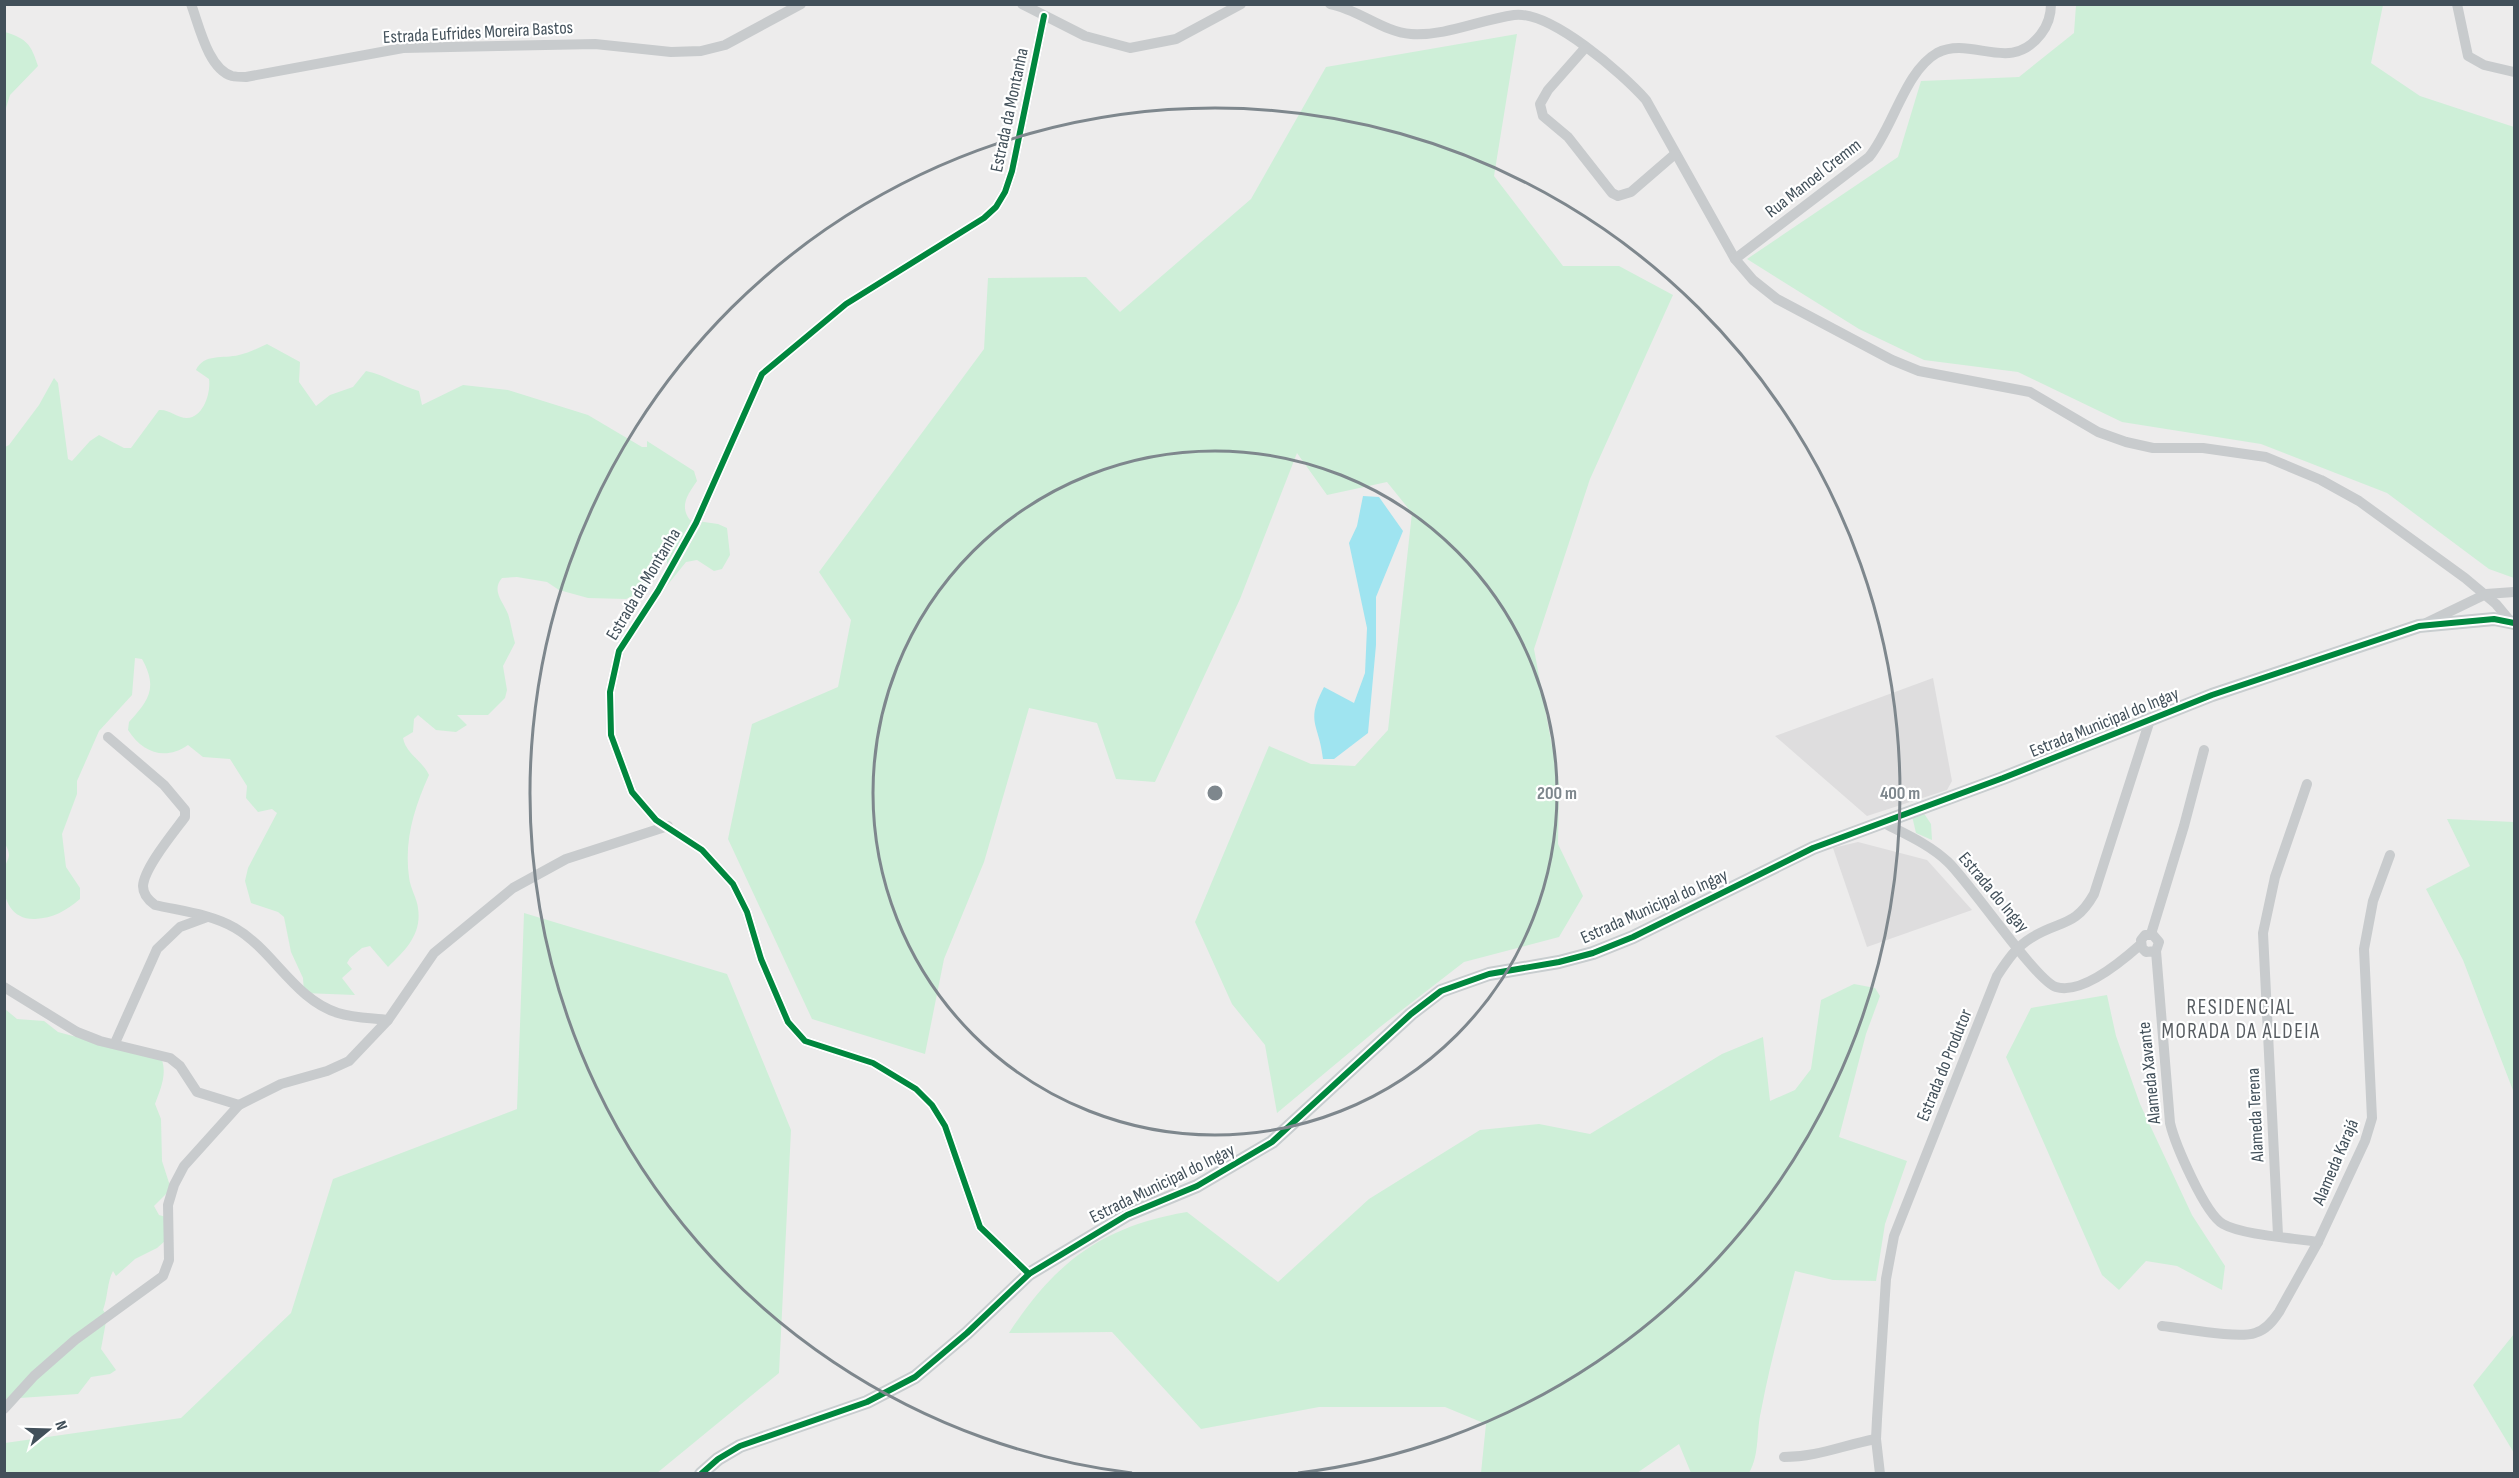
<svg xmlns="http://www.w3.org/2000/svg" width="2519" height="1478" viewBox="0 0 2519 1478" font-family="'Sofia Sans Condensed',sans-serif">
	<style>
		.education { fill: #deddde }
		.green { fill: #ceefd8 }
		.water { fill: #9fe4f0 }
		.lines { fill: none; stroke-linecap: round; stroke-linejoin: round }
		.street { stroke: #c8cbcd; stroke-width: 10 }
		.secondary { stroke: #c8cdcf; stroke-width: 14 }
		.cycleway-casing { stroke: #fff; stroke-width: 10 }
		.cycleway { stroke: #00873e; stroke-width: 6 }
		.ring { fill: none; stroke: #7e878d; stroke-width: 3 }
		.labels { text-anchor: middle; stroke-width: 4.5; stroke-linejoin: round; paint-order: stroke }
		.street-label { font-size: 18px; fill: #42505a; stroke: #fff }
		.quarter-label { font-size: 21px; letter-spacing: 1.5px; fill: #575c61; stroke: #fff }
		.centre { fill: #7e878d; stroke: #fff; stroke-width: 3 }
		.ring-label { font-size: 18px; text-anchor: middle; font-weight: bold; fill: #7e878d; stroke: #fff; stroke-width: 4.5; stroke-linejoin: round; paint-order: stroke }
	</style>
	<rect width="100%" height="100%" fill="#edecec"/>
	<g class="education">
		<polygon points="1933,678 1952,781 1947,790 1867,816 1775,736"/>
		<polygon points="1858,842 1927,860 1972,910 1867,947 1833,848"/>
	</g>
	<g class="green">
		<polygon points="2076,5 2383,5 2371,63 2420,96 2514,127 2514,578 2489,569 2387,493 2261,444 2122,422 2018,372 1924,360 1859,329 1747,259 1898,157 1921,81 2019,77 2074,33"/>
		<path d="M 5,32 C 27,39 31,44 38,66 L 10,95 L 5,111 Z"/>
		<polygon points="1517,34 1494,176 1563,266 1619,266 1673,295 1590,479 1534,649 1559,784 1558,844 1583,896 1559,937 1464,962 1380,1027 1277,1113 1265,1045 1232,1004 1195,922 1269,746 1311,764 1355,766 1388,730 1412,513 1387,482 1327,495 1297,453 1240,599 1155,782 1116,779 1097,723 1029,708 984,862 944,959 925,1054 812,1019 728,839 752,724 838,687 851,620 819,572 984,349 988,278 1086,277 1120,312 1251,199 1326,67"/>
		<path d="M 267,344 L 300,362 L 299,382 L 316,406 L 330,395 L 353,387 L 366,371 C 385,375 400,386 419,391 L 422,405 L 463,385 L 508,390 L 588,415 L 642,447 L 647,447 L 647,441 L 694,471 L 697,481 C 688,494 679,506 690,520 L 718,524 L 727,528 L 730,555 L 722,569 L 714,571 L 697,560 L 686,562 L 644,614 L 667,564 L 667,555 L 644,591 L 626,599 L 588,598 L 559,590 L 547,582 L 517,577 L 502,578 C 491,591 503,601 508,614 C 511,623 512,633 515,643 L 503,666 L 507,690 L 505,698 L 488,715 L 457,715 L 467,725 L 456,732 L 436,730 L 418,715 L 414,719 L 413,732 L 403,738 C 406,754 422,760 429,775 C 414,808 404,841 409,877 C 410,888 417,898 418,908 C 422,934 406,950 388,967 L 370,946 L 362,948 L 350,958 L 347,963 L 352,969 L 342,978 L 355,995 L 304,993 L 303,978 L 291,952 L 284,917 L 278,912 L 251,903 L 245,881 L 248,868 L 277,813 L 272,809 L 258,812 L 246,798 L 247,786 L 230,759 L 203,757 L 188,745 C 165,761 143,753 128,730 L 129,722 C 149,700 158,688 142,659 L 135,658 L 132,695 L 99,731 L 77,781 L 77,794 L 62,834 L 66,867 L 80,888 L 80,899 C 66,911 53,918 35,919 C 7,920 0,891 5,868 C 5,864 9,859 9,855 C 9,851 6,845 4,842 L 5,447 L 9,445 L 39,405 L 54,378 L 58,383 L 68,459 L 72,461 L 90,441 L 99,435 L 124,448 L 131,448 L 159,410 C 169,409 177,418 187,418 C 204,417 211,392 209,379 L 196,370 C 204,353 223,359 239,355 C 249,353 258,348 267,344 Z"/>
		<polygon points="1923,812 1931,824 1932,840 1916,833 1912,816"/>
		<polygon points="2447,819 2514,822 2514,1093 2463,960 2426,889 2470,866"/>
		<polygon points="524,913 727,974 791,1130 779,1373 657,1473 5,1473 5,1443 181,1418 291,1313 333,1179 517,1109"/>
		<path d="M 1854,984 L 1875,988 L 1880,996 L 1866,1034 L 1839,1137 L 1907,1161 L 1885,1224 L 1876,1281 L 1833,1280 L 1795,1271 C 1783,1317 1770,1363 1761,1411 C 1756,1432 1760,1454 1749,1473 L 1691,1473 L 1679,1444 L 1637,1473 L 1481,1473 L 1486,1424 L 1445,1407 L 1319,1407 L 1201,1429 L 1112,1332 L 1009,1333 C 1055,1262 1103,1226 1187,1212 L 1278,1282 L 1369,1199 L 1480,1130 L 1539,1124 L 1590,1134 L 1722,1054 L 1763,1037 L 1770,1101 L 1795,1090 L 1811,1069 L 1821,1000 Z"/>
		<polygon points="2107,995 2116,1036 2140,1104 2192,1215 2225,1266 2222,1290 2177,1266 2146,1261 2119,1290 2102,1275 2006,1057 2031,1008"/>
		<path d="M 5,1009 L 17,1019 L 44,1021 L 58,1032 L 162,1060 C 167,1076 160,1090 155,1104 L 161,1119 L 162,1161 L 171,1189 L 154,1206 L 159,1215 L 166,1217 L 166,1240 L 157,1248 L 135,1259 L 116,1276 L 113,1271 C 107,1282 108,1297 103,1310 L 107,1316 L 101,1349 L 116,1370 L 110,1374 L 91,1377 L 78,1394 L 5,1399 Z"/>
		<polygon points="2514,1334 2514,1453 2473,1385"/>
	</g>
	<path class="water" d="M 1363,496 L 1379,497 L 1403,531 L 1376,597 L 1376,645 L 1368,733 L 1334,759 L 1323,759 C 1319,723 1305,723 1324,687 L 1354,703 L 1365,673 L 1367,628 L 1349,543 L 1357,526 Z"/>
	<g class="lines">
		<g class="street">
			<path d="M 191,4 C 199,25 208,69 232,76 C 236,77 242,77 246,77 L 403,48 L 595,44 L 671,52 L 701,51 L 725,45 L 801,4"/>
			<polyline points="1022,4 1085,36 1130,48 1176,39 1241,4"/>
			<path d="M 1330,4 C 1358,9 1383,32 1411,34 C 1447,36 1479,20 1514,15 C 1550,10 1623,74 1646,100 L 1735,259 L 1753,280 L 1777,299 L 1892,360 L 1919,371 L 2030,392 L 2098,432 L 2126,442 L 2153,448 L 2203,448 L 2266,457 L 2321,480 L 2359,501 L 2465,578 L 2496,604 L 2511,622"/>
			<polyline points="2457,4 2468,56 2484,65 2514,72"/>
			<polyline points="1585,48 1548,90 1540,104 1543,116 1568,137 1612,193 1618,196 1631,192 1675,154"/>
			<path d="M 1735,259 L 1869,157 C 1893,128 1905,71 1937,53 C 1972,35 2010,75 2041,34 C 2048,25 2051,16 2051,4"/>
			<polyline points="2426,623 2486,594 2514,592"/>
			<path d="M 108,737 L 164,785 L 185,810 L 185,817 C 174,832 144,868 143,886 C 143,894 148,900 155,905 C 181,911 211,914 235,928 C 273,950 295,1000 338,1013 C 353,1018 372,1018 388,1020"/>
			<path d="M 1882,822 C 1905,834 1929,844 1948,862 C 1971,884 2036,981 2056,987 C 2082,995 2122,961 2140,945"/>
			<polyline points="2151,934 2184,826 2204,750"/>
			<path d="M 2156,951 L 2146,952 L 2142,948 L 2141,940 L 2145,935 L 2153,935 L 2159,942 L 2156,951 L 2170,1123 C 2175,1144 2205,1214 2223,1224 C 2242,1235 2294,1238 2318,1242"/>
			<polyline points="4,987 77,1032 100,1041 170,1058 180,1066 197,1092 239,1105"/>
			<polyline points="115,1043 157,949 180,927 207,917"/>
			<polyline points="2278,1235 2263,933 2275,877 2307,784"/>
			<polyline points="1029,1274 980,1227 945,1126 932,1105 916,1089 873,1063 805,1041 788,1022 761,959 747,912 733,884 702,850 656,820 632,792 611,735 610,692 619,651 658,591 696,523 762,374 846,304 984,218 996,207 1005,192 1012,171 1044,16"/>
			<path d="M 2162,1326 C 2183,1328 2237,1339 2255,1333 C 2266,1330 2273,1321 2279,1312 L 2318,1242 L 2365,1141 L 2372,1118 L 2364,949 L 2373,901 L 2390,855"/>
			<polyline points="4,1409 34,1376 75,1340 163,1276 169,1260 168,1205 174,1185 184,1166 239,1105 281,1084 327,1071 349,1061 388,1020 434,953 513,888 566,859 668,826"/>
			<path d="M 1784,1457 C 1818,1457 1843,1445 1876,1439"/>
			<path d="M 1880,1474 L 1876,1439 L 1877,1419 L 1886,1279 L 1894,1236 L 1997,976 C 2007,961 2016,947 2031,938 C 2059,920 2075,928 2094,894 L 2150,720"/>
		</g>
		<polyline class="secondary" points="701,1474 718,1459 740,1446 867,1402 915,1377 967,1333 1029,1274 1127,1215 1197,1186 1272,1142 1411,1014 1441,991 1489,974 1559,962 1593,953 1633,937 1813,848 2003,778 2212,695 2419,626 2494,619 2514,623"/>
		<defs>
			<g id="cycleway">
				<polyline points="1029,1274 980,1227 945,1126 932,1105 916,1089 873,1063 805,1041 788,1022 761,959 747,912 733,884 702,850 656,820 632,792 611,735 610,692 619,651 658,591 696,523 762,374 846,304 984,218 996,207 1005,192 1012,171 1044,16"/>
				<polyline points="701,1474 718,1459 740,1446 867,1402 915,1377 967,1333 1029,1274 1127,1215 1197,1186 1272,1142 1411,1014 1441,991 1489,974 1559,962 1593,953 1633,937 1813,848 2003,778 2212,695 2419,626 2494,619 2514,623"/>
			</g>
		</defs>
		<use href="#cycleway" class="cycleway-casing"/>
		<use href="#cycleway" class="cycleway"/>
	</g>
	<g class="ring">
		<circle cx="1215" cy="793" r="342"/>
		<path d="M1132 1473A685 685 0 1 1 1298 1473"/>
	</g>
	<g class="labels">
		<g class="street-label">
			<text transform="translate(478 32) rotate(-3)" y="6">Estrada Eufrides Moreira Bastos</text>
			<text transform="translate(1009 110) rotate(-78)" y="6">Estrada da Montanha</text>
			<text transform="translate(1813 178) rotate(-38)" y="6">Rua Manoel Cremm</text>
			<text transform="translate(643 584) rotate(-59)" y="6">Estrada da Montanha</text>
			<text transform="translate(2104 722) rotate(-22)" y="6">Estrada Municipal do Ingay</text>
			<text transform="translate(1994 892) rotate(50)" y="6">Estrada do Ingay</text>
			<text transform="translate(1654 906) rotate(-24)" y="6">Estrada Municipal do Ingay</text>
			<text transform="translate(1944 1065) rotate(-68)" y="6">Estrada do Produtor</text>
			<text transform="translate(2149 1073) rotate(-96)" y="6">Alameda Xavante</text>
			<text transform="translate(2255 1115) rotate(-93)" y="6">Alameda Terena</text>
			<text transform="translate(2335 1162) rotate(-67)" y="6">Alameda Karajá</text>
			<text transform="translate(1162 1183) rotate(-26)" y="6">Estrada Municipal do Ingay</text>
		</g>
		<g class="quarter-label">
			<text x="2241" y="1014">RESIDENCIAL<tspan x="2241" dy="24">MORADA DA ALDEIA</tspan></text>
		</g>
	</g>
	<circle cx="1215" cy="793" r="9" class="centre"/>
	<g class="ring-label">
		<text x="1557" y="799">200 m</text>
		<text x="1900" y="799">400 m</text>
	</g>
	<rect width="2519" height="1478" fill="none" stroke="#42505a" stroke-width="12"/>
	<g transform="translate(48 1430) rotate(71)" stroke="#ffffff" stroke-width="4.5" paint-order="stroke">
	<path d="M0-4.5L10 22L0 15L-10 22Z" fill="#42505a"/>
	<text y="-9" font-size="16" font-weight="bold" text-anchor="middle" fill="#42505a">N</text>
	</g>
</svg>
